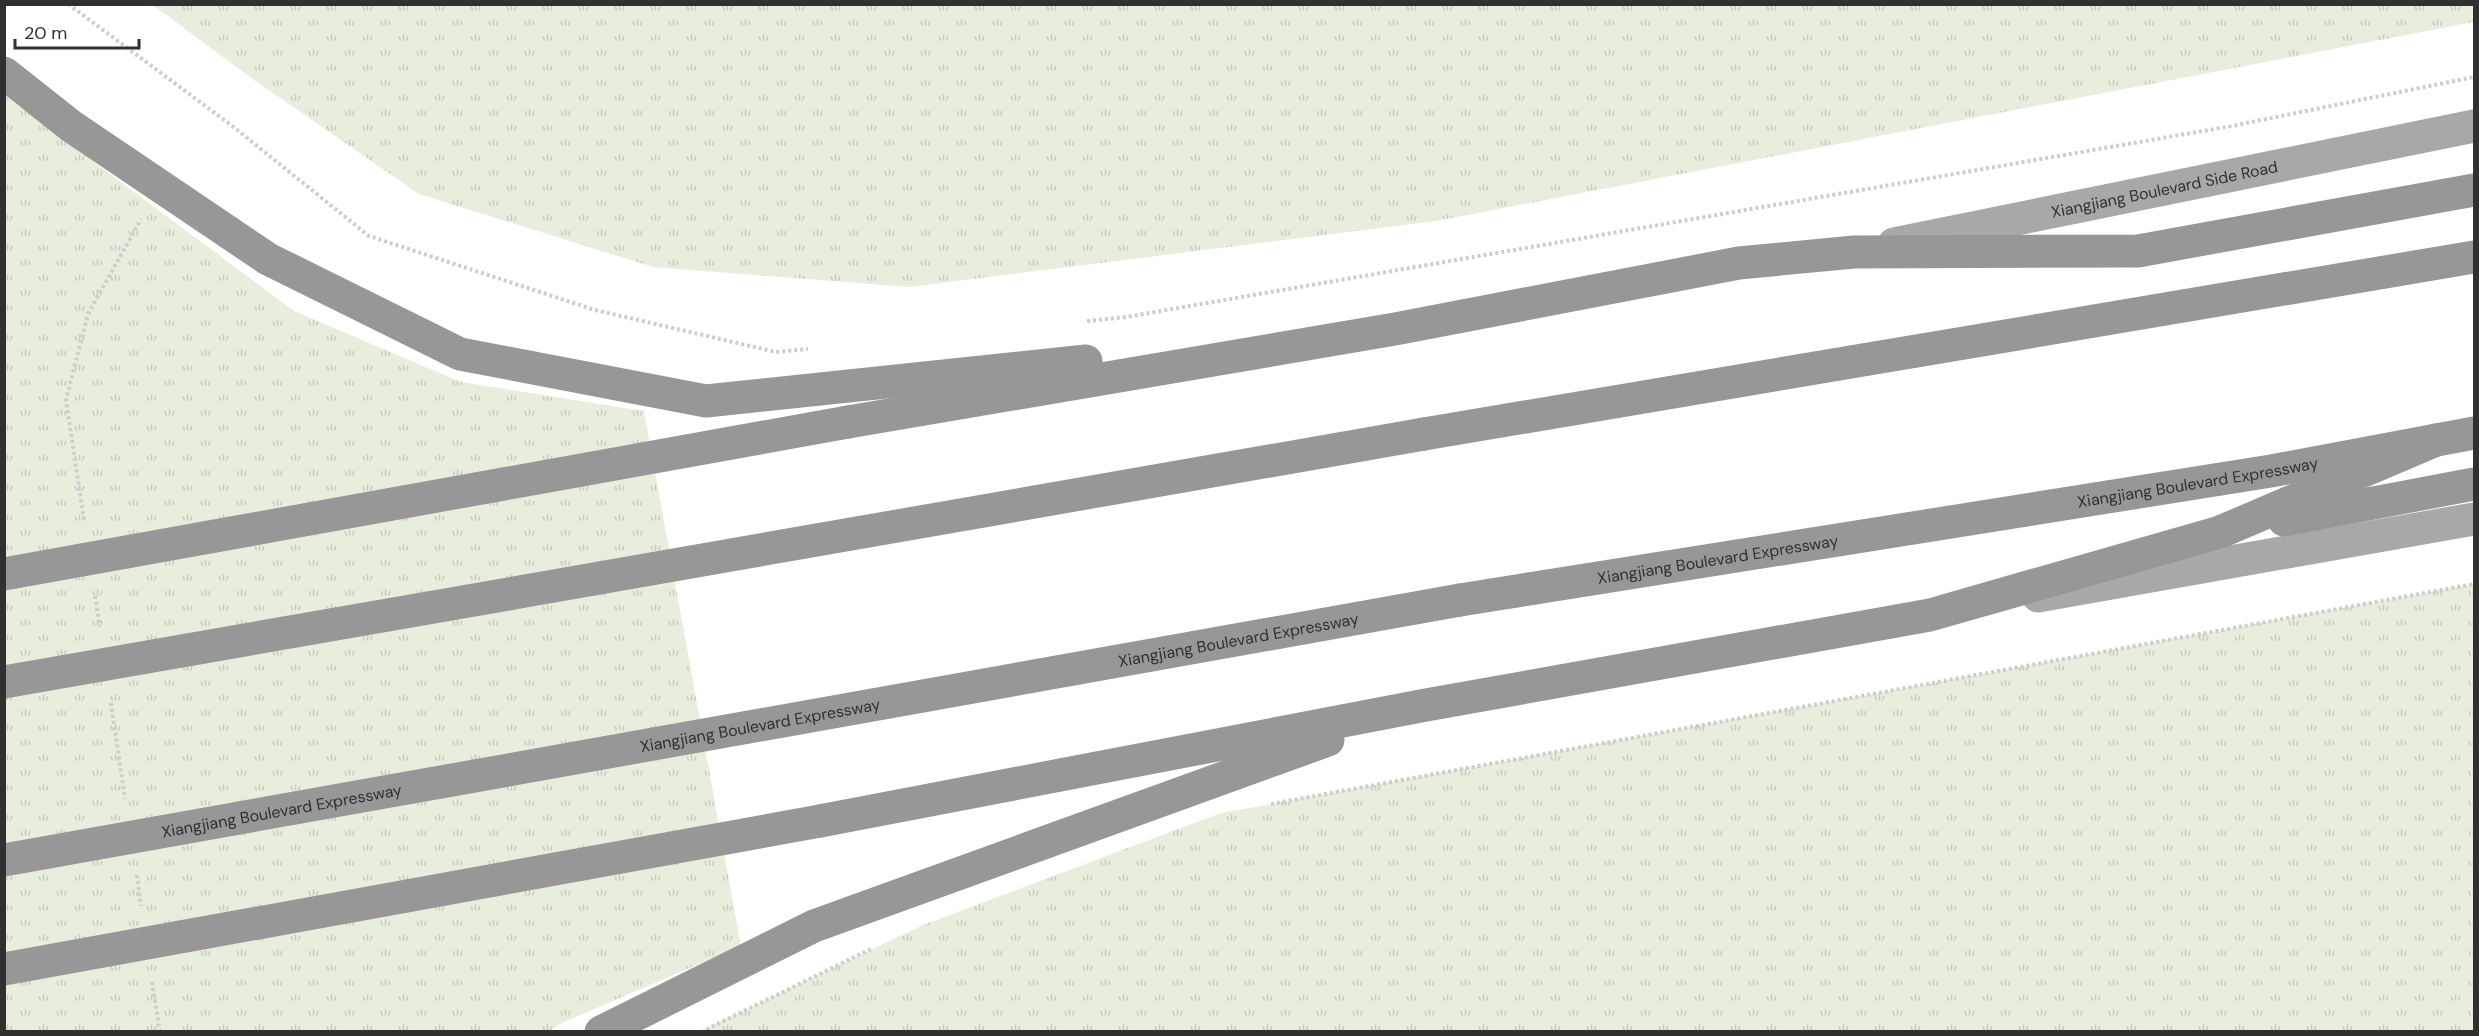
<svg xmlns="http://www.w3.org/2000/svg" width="2479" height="1036" viewBox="0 0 2479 1036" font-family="'DM Sans',sans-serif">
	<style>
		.grass { fill: url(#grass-tufts) }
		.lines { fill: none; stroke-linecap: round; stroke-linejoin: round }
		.path { stroke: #cdcdcd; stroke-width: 4; stroke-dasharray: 3 3; stroke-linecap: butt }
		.major { stroke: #a8a8a8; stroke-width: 33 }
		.highway { stroke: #979797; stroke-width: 33 }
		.highway-bridge { stroke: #979797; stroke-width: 33 }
		.labels { text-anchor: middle; stroke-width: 6; stroke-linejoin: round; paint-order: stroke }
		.street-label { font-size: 16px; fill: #303030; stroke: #fff }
	</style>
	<defs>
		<pattern id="grass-tufts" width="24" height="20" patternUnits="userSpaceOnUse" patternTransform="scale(1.5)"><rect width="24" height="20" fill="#e8eede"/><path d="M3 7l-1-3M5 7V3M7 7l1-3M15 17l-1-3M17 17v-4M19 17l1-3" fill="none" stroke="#c7ccbf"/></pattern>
	</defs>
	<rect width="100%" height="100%" fill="#fff"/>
	<g class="grass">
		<polygon points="2474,4 2474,22 1436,221 909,287 653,267 419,194 251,78 153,5"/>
		<polygon points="4,95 294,311 461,382 644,411 741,946 564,1022 549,1031 5,1031"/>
		<polygon points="2474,584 2474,1031 701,1031 923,925 1221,813"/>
	</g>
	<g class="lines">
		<g class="path">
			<polyline points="68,4 231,125 369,236 595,310 776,352 808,349"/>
			<polyline points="1087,321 1126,317 2232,126 2474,77"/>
			<polyline points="84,520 66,400 88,314 141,219"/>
			<polyline points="95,596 100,627"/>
			<polyline points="111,703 125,799"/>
			<polyline points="1271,804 2474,584"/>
			<polyline points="137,875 141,906"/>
			<polyline points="152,982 160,1032"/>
			<polyline points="701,1032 873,948"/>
		</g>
		<g class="major">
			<path id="s1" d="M 1894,244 L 2474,126"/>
			<polyline points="2038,596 2474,519"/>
		</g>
		<g class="highway">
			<polyline points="4,73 71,126 268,259 460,354 706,401 1086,361"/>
			<polyline points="848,422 1395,329 1739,263 1854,252 2138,251 2474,190"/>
			<polyline points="1424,434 2474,257"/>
			<polyline points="2284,520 2474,484"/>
			<path id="s2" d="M 1460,600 L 2271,471 L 2474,433"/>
			<polyline points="820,821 1426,705 1930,615 2220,532 2436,440"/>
			<polyline points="601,1032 814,926 1328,740"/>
		</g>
		<g class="highway-bridge">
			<polyline points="4,574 848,422"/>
			<polyline points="4,682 1424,434"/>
			<path id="s3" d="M 4,860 L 1460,600"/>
			<polyline points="4,969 820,821"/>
		</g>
	</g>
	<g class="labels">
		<g class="street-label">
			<text dy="6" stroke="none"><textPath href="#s1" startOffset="276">Xiangjiang Boulevard Side Road</textPath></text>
			<text dy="6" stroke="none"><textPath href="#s2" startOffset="747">Xiangjiang Boulevard Expressway</textPath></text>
			<text dy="6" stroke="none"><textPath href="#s2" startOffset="261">Xiangjiang Boulevard Expressway</textPath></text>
			<text dy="6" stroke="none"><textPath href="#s3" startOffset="1254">Xiangjiang Boulevard Expressway</textPath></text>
			<text dy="6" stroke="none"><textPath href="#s3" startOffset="768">Xiangjiang Boulevard Expressway</textPath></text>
			<text dy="6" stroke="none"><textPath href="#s3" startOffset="282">Xiangjiang Boulevard Expressway</textPath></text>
		</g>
	</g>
	<rect width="2479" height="1036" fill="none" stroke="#303030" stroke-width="12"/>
	<path d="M15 39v9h124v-9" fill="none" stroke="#303030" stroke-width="3"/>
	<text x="24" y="39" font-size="18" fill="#303030" stroke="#ffffff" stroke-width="4.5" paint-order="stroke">20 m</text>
</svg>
